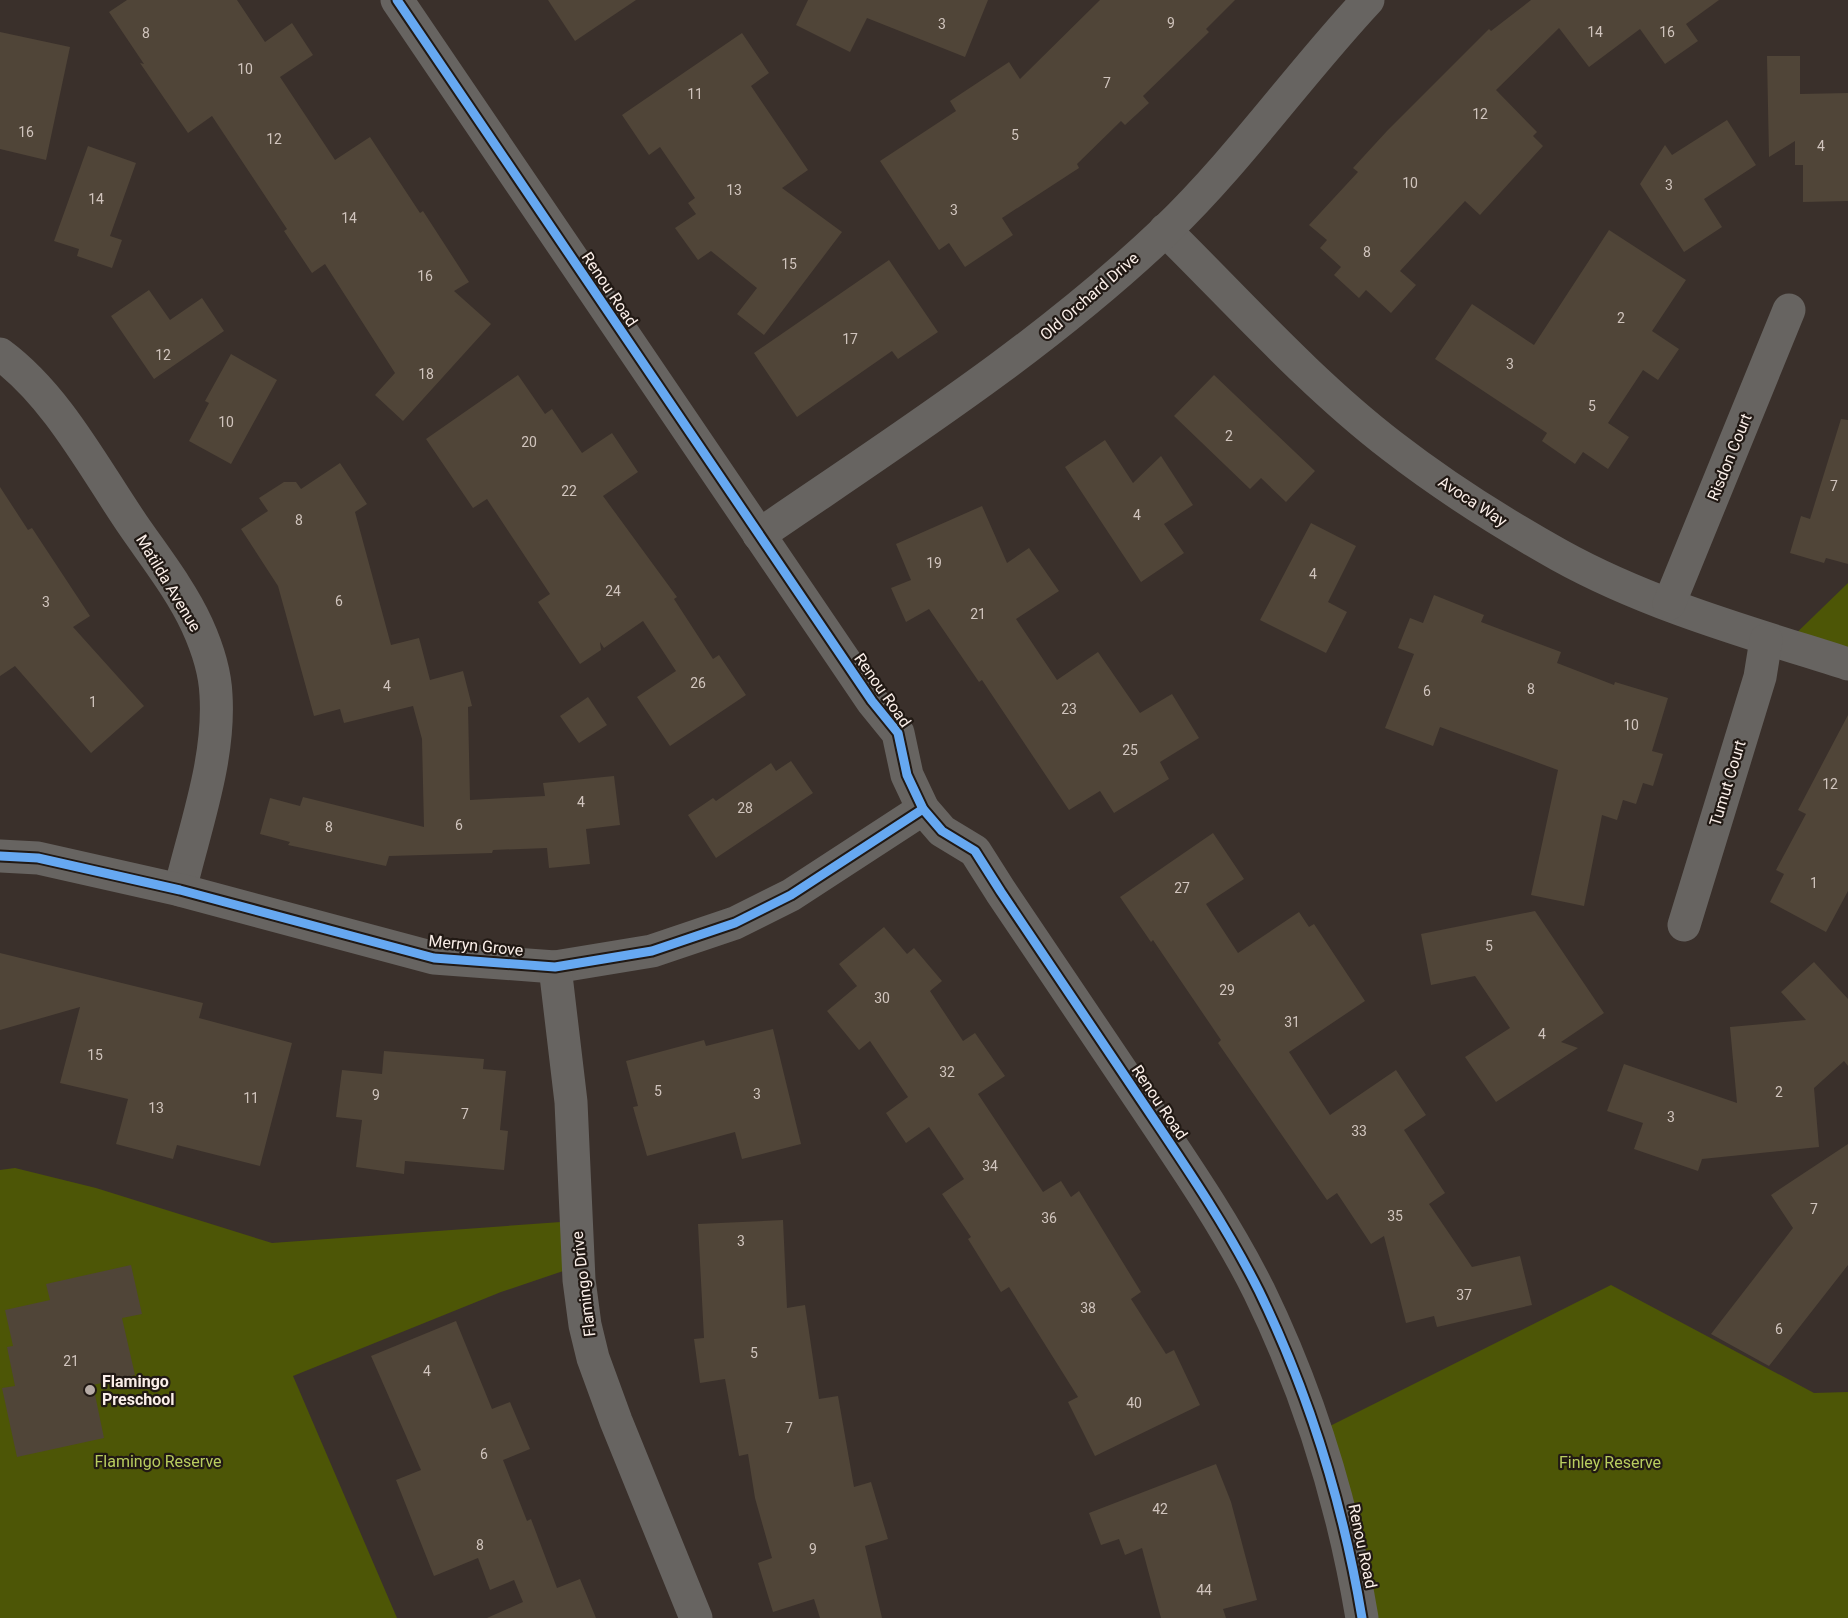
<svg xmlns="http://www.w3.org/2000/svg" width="1848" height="1618" viewBox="0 0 1848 1618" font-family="Roboto,sans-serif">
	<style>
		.green { fill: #4d5606 }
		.building { fill: #504538 }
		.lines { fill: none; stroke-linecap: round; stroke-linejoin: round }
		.minor { stroke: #676461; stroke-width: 33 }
		.cycleway-casing { stroke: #211914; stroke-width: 13 }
		.cycleway { stroke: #66a8f1; stroke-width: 9 }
		.poi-dot { fill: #b7aca6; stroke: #211914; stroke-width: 2 }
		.labels { text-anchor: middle; stroke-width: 4.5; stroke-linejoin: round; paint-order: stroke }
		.number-label { font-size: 14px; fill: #d0c4bd }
		.street-label { font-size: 16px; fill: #fbefe9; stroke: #211914 }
		.poi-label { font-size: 16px; font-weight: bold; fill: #fbefe9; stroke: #211914; text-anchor: start }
		.park-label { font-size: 16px; fill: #b9cd5f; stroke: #211914 }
	</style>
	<rect width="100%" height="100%" fill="#3a302b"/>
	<g class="green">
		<polygon points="1848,583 1848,664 1783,646"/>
		<polygon points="15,1168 96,1188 272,1243 575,1221 578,1266 501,1292 293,1376 397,1618 0,1618 0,1170"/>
		<polygon points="1611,1285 1814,1393 1848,1392 1848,1618 1361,1618 1318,1432"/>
	</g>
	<g class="building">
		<polygon points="127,0 237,0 265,42 292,23 313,55 280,77 335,160 370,137 420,213 423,211 469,282 454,291 491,324 403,421 375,395 395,373 325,264 312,273 284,231 287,229 212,116 188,133 140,63 144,64 109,12"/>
		<polygon points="548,0 636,0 575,41"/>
		<polygon points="808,0 988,0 965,57 867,18 850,52 796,25"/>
		<polygon points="1100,0 1235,0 1206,29 1209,32 1143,96 1149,103 1125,125 1121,121 1077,164 1079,168 1002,218 1013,235 965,267 949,243 939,250 880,161 956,111 950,101 1009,62 1020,79"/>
		<polygon points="1531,0 1719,0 1686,24 1698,41 1665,64 1640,29 1589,67 1559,28 1496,90 1537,132 1533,136 1543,146 1480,215 1465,201 1400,271 1416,285 1391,313 1366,290 1359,298 1334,275 1341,267 1320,248 1327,240 1309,225 1358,172 1353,168 1387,131 1489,29 1491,31"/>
		<polygon points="0,32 70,47 46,160 0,149"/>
		<polygon points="742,33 769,73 751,86 808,170 782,188 842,232 764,335 737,314 757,288 711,251 698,260 675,228 696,214 688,203 695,198 660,147 649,155 622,115"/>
		<polygon points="1767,56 1800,56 1800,94 1848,93 1848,201 1803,202 1803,165 1795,165 1795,141 1769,157"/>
		<polygon points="1727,120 1756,165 1704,199 1722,227 1684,252 1640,184 1665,145 1672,155"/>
		<polygon points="88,146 136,163 110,236 122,240 112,268 77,256 79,249 54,241"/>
		<polygon points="1609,230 1686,280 1652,331 1679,349 1658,380 1643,370 1608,423 1629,437 1608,469 1583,452 1575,464 1542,441 1547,433 1435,359 1472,304 1534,345"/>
		<polygon points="889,260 938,332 898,359 892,351 797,417 754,353"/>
		<polygon points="149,290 170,320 202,298 224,331 154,379 111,316"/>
		<polygon points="231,354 277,380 231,464 189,441 209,403 205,401"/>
		<polygon points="518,375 545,414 552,409 582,453 612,433 638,472 603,496 677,597 674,599 713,659 719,655 746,695 670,746 637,697 676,671 643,621 604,648 600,642 601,650 580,664 538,602 550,594 487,499 473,508 426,439"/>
		<polygon points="1214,375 1315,471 1286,502 1261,478 1250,489 1174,416"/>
		<polygon points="1841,419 1848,420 1848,564 1826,558 1824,563 1790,553 1801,516 1810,519"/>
		<polygon points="1105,440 1133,483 1161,456 1193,505 1164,524 1184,553 1141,582 1065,467"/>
		<polygon points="340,463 367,504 355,512 391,645 419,638 430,680 463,671 472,706 468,707 470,800 545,796 543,783 614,776 620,825 586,829 590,864 549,868 547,848 493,850 492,853 389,856 386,866 288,845 290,842 260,834 270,798 300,806 303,797 424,827 422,739 413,706 344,723 340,709 314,716 278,586 241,529 268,511 259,498 284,482 296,482 301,489"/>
		<polygon points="0,487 28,530 32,528 90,616 73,627 144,706 91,753 15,666 0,676"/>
		<polygon points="982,506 1007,563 1029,548 1059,591 1016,619 1057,680 1098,652 1140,713 1172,694 1199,738 1160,762 1169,779 1114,813 1100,791 1069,810 982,680 979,682 929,609 906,622 891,588 911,580 896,544"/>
		<polygon points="1311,523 1356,546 1328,602 1347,612 1326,653 1260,620"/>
		<polygon points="1434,595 1484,615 1481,622 1561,652 1557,663 1614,685 1615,682 1668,698 1652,751 1663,754 1653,786 1643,783 1636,804 1623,800 1617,820 1602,815 1584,906 1531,895 1558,770 1440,727 1433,746 1385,728 1414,654 1398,648 1410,618 1423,623"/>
		<polygon points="588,697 607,725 579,743 560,716"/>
		<polygon points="1848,715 1848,891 1826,932 1770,902 1784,874 1776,870 1806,814 1798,810"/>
		<polygon points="791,761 813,793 716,858 688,815 713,798 716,801 771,763 776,771"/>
		<polygon points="1213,833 1244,879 1206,904 1238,953 1299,912 1309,927 1314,924 1365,1001 1289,1052 1330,1115 1396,1070 1426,1115 1404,1130 1445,1193 1429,1204 1472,1267 1520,1256 1532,1305 1437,1327 1434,1316 1406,1323 1384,1236 1371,1244 1337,1193 1327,1200 1218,1043 1221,1040 1153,940 1151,942 1120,897"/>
		<polygon points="1535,911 1604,1013 1561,1042 1578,1048 1496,1102 1465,1057 1510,1028 1475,976 1431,985 1421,934"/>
		<polygon points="884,927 907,954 914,948 942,981 930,991 963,1041 975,1033 1005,1076 978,1094 1043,1192 1061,1181 1071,1197 1079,1191 1141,1292 1131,1299 1166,1354 1174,1350 1200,1405 1095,1456 1068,1402 1078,1397 1009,1287 1001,1292 968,1239 971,1237 942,1194 964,1179 929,1127 906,1143 886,1113 908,1097 870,1041 859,1050 827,1011 857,986 839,964"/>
		<polygon points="0,953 203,1003 199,1018 292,1043 260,1166 177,1145 173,1159 116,1144 128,1099 60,1083 80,1007 0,1030"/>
		<polygon points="1814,962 1848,999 1848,1066 1844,1061 1814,1088 1819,1147 1702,1159 1698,1171 1634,1149 1643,1123 1607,1111 1624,1064 1737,1103 1730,1027 1806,1020 1781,992"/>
		<polygon points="773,1029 801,1144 742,1159 735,1132 647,1156 633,1107 638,1106 626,1061 704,1040 706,1046"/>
		<polygon points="384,1051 484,1059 483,1069 506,1071 500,1130 508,1131 504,1170 405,1161 404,1174 356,1167 362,1120 336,1117 342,1070 382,1074"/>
		<polygon points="1848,1144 1848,1265 1769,1366 1711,1334 1793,1228 1771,1195"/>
		<polygon points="783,1220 787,1308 805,1305 819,1399 838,1396 854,1487 871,1482 888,1539 865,1546 882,1618 820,1618 814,1599 773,1612 758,1563 772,1558 755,1498 748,1454 739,1456 725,1379 700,1383 694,1339 704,1338 698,1224"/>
		<polygon points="131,1265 142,1314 122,1318 135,1375 93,1385 104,1438 17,1457 2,1388 15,1386 7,1347 13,1346 5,1310 50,1300 46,1284"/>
		<polygon points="456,1321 492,1409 510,1402 530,1449 503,1460 527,1521 531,1519 557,1588 580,1579 596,1618 487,1618 523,1602 514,1580 490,1590 478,1558 434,1576 396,1480 421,1470 371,1356"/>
		<polygon points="1216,1464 1231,1502 1257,1600 1223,1609 1226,1618 1161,1618 1142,1548 1125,1555 1119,1539 1101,1545 1089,1513"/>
	</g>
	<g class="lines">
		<g class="minor">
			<path d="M 397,0 L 872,701 L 898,733 L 907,775 L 923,809 L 942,831 L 975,851 L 1001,892 C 1048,962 1096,1032 1143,1103 C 1184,1164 1226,1225 1259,1291 C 1310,1396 1343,1504 1362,1618"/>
			<path d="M 1165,230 C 1239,303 1310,383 1392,446 C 1445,487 1502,523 1559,555 C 1649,605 1751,633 1848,664"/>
			<path d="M 0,354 C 57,396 94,468 133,525 C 155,557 181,590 197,625 C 207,647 215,670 216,695 C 220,760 195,827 180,890"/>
			<path d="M 759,535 C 899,439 1042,348 1165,231 C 1239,160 1298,75 1368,0"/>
			<polyline points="1669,604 1789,310"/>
			<polyline points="0,856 38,858 180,890 434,958 555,967 652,951 735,923 791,895 923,809"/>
			<polyline points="1684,925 1760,677 1766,640"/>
			<polyline points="555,967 571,1102 579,1280 585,1325 593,1358 616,1421 696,1618"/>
		</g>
		<defs>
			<g id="cycleway">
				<path d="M 397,0 L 872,701 L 898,733 L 907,775 L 923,809 L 942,831 L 975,851 L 1001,892 C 1048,962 1096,1032 1143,1103 C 1184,1164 1226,1225 1259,1291 C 1310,1396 1343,1504 1362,1618"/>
				<polyline points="0,856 38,858 180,890 434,958 555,967 652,951 735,923 791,895 923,809"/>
			</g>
		</defs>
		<use href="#cycleway" class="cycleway-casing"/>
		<use href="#cycleway" class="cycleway"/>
	</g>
	<circle class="poi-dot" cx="90" cy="1390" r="6"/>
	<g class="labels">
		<g class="number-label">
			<text x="1171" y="28">9</text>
			<text x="942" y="29">3</text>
			<text x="1595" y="37">14</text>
			<text x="1667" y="37">16</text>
			<text x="146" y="38">8</text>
			<text x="245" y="74">10</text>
			<text x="1107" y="88">7</text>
			<text x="695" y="99">11</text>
			<text x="1480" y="119">12</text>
			<text x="26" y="137">16</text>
			<text x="1015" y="140">5</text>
			<text x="274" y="144">12</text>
			<text x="1821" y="151">4</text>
			<text x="1410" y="188">10</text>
			<text x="1669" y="190">3</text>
			<text x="734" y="195">13</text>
			<text x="96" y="204">14</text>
			<text x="954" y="215">3</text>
			<text x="349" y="223">14</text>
			<text x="1367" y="257">8</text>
			<text x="789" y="269">15</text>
			<text x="425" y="281">16</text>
			<text x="1621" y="323">2</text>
			<text x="850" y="344">17</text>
			<text x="163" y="360">12</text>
			<text x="1510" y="369">3</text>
			<text x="426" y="379">18</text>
			<text x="1592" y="411">5</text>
			<text x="226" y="427">10</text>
			<text x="1229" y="441">2</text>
			<text x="529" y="447">20</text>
			<text x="1834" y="491">7</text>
			<text x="569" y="496">22</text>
			<text x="1137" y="520">4</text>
			<text x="299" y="525">8</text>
			<text x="934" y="568">19</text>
			<text x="1313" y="579">4</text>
			<text x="613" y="596">24</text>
			<text x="339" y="606">6</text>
			<text x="46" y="607">3</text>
			<text x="978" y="619">21</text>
			<text x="698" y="688">26</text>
			<text x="387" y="691">4</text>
			<text x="1531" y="694">8</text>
			<text x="1427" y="696">6</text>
			<text x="93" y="707">1</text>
			<text x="1069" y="714">23</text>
			<text x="1631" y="730">10</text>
			<text x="1130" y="755">25</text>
			<text x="1830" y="789">12</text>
			<text x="581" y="807">4</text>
			<text x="745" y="813">28</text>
			<text x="459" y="830">6</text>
			<text x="329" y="832">8</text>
			<text x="1814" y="888">1</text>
			<text x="1182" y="893">27</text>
			<text x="1489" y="951">5</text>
			<text x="1227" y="995">29</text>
			<text x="882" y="1003">30</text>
			<text x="1292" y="1027">31</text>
			<text x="1542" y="1039">4</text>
			<text x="95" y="1060">15</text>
			<text x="947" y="1077">32</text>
			<text x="658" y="1096">5</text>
			<text x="1779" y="1097">2</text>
			<text x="757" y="1099">3</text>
			<text x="376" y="1100">9</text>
			<text x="251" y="1103">11</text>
			<text x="156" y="1113">13</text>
			<text x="465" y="1119">7</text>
			<text x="1671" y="1122">3</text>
			<text x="1359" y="1136">33</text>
			<text x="990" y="1171">34</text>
			<text x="1814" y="1214">7</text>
			<text x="1395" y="1221">35</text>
			<text x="1049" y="1223">36</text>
			<text x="741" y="1246">3</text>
			<text x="1464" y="1300">37</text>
			<text x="1088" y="1313">38</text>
			<text x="1779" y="1334">6</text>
			<text x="754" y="1358">5</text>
			<text x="71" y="1366">21</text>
			<text x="427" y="1376">4</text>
			<text x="1134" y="1408">40</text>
			<text x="789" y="1433">7</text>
			<text x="484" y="1459">6</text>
			<text x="1160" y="1514">42</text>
			<text x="480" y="1550">8</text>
			<text x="813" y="1554">9</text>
			<text x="1204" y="1595">44</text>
		</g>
		<g class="street-label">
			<text transform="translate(610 289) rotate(56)" y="6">Renou Road</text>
			<text transform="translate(1089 296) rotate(-41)" y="6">Old Orchard Drive</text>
			<text transform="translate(1729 457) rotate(-68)" y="6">Risdon Court</text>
			<text transform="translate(1473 501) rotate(33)" y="6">Avoca Way</text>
			<text transform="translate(169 583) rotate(59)" y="6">Matilda Avenue</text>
			<text transform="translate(883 690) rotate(55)" y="6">Renou Road</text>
			<text transform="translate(1727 783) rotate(-73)" y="6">Tumut Court</text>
			<text transform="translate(476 945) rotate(6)" y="6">Merryn Grove</text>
			<text transform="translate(1160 1102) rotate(56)" y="6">Renou Road</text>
			<text transform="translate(583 1284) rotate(-97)" y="6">Flamingo Drive</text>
			<text transform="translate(1363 1546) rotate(78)" y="6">Renou Road</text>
		</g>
		<g class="poi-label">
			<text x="102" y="1387">Flamingo<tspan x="102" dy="18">Preschool</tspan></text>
		</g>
		<g class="park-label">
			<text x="158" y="1467">Flamingo Reserve</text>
			<text x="1610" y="1468">Finley Reserve</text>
		</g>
	</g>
</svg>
